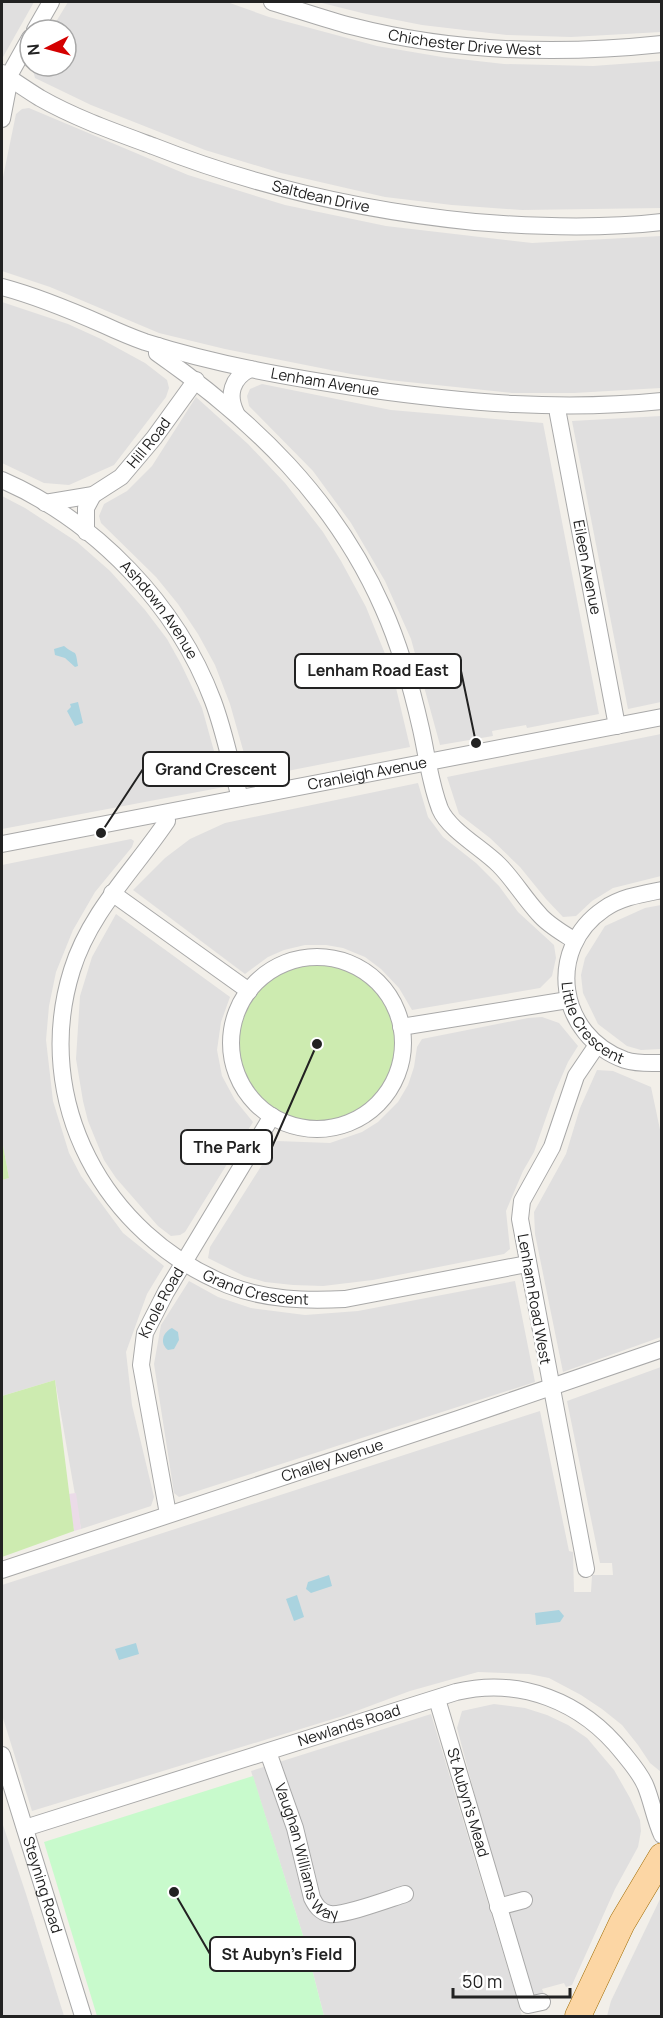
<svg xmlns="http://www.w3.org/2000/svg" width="663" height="2018" viewBox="0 0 663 2018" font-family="Manrope,sans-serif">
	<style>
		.residential { fill: #e0dfdf }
		.industrial { fill: #ebdbe8 }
		.grass { fill: #cdebb0 }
		.park { fill: #c8facc }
		.water { fill: #aad3df }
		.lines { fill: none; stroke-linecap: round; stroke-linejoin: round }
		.minor-casing { stroke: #a9a9a9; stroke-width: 18 }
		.primary-casing { stroke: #a06b00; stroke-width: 27 }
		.minor { stroke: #fff; stroke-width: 16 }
		.primary { stroke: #fcd6a4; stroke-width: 26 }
		.labels { text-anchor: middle; stroke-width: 5; stroke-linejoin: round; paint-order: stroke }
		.street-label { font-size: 15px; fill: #222; stroke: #fff }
		.leader { fill: none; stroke: #222; stroke-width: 2 }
		.callout-dot { fill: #222; stroke: #fff; stroke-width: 2 }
		.callout { fill: #fff; stroke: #222; stroke-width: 2 }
		.callout-label { font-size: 16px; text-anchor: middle; font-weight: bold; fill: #222 }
	</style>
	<rect width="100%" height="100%" fill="#f2efe9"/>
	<g class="residential">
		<polygon points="2,2 34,2 3,57 2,56"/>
		<polygon points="68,2 227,2 269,17 377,46 442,57 504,64 593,66 661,61 661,208 522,210 452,205 385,197 281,173 205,150 91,105 35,78 32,66 66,66 66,30 51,30"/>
		<polygon points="318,2 661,2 661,32 571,37 507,35 422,25 366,14"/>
		<polygon points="29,108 188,175 285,205 386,226 532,243 661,236 661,388 574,393 512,393 389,380 351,374 225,349 159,333 50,287 2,271 2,182 16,114 22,109"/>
		<polygon points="2,302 68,324 101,339 145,363 167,380 169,388 166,397 114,465 69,485 44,483 2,463"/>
		<polygon points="262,384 391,410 543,423 599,714 527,728 526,725 492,731 493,736 440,745 411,639 385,581 351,523 313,471 249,406 247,396 250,389"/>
		<polygon points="196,397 248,444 285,483 323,532 341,561 366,607 392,671 410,747 251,778 230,704 215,665 198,634 178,604 156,577 101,523 99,516 104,504 127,491 152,466"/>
		<polygon points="661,416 661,702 628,709 572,421"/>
		<polygon points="2,496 25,508 77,542 110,571 145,610 167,639 181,664 202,708 224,787 2,829"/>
		<polygon points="661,734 661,876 613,888 592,901 576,916 563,917 546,899 520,867 490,838 459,814 447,777"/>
		<polygon points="418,783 428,817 443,837 476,863 499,886 518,912 554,945 556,958 552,976 540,988 412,1010 399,988 381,969 365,957 343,948 326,945 305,945 284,950 268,957 245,974 133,890 165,858 190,839 225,823"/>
		<polygon points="131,839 134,841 132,847 95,892 73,930 56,972 49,1006 46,1040 53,1101 69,1153 81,1176 123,1233 164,1266 147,1294 126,1352 132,1405 154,1497 151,1506 81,1529 55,1380 2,1396 2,1180 9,1178 2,1140 2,865"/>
		<polygon points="661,905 661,1049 641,1050 627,1046 598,1024 583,993 581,975 585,958 605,926 645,908"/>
		<polygon points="116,914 230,997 221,1022 217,1050 222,1076 235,1100 253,1122 185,1232 180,1235 171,1236 158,1226 116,1178 104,1160 88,1121 83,1101 76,1059 80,996 92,957"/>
		<polygon points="542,1017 559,1023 578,1046 568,1062 555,1092 534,1152 523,1171 506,1211 510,1249 504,1254 373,1280 323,1286 293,1285 265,1282 244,1276 208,1258 210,1247 277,1141 330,1143 362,1132 378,1122 398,1102 408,1085 414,1067 417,1047 422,1039 528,1018"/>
		<polygon points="597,1070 613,1071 651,1087 662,1139 661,1337 563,1372 535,1234 534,1212 566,1154 580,1108"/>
		<polygon points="189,1281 218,1297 251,1308 305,1315 358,1311 515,1281 535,1382 179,1497 174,1493 154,1364 161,1325"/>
		<polygon points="661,1367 661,1772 650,1763 638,1745 622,1725 602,1709 581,1695 549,1678 529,1674 478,1672 410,1691 343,1716 32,1811 2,1715 2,1585 540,1411 569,1551 573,1552 574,1592 591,1592 592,1575 613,1575 612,1563 600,1563 567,1401"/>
		<polygon points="494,1704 525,1708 547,1715 568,1725 587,1738 614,1770 630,1798 640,1820 641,1831 638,1847 615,1889 572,1985 566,1987 564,1983 542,1989 544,1994 539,1996 532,1995 505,1917 513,1909 507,1897 500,1890 457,1728 462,1711"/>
		<polygon points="431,1714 522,2016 324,2016 305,1942 251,1771"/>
		<polygon points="2,1822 26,1894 64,2016 2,2016"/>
		<polygon points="661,1897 661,2016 607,2016 611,2001"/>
	</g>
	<polygon class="industrial" points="76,1493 81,1529 74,1531 68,1494"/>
	<g class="grass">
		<circle cx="317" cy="1044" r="80"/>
		<polygon points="2,1140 9,1178 2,1180"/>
		<polygon points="55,1380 74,1531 2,1557 2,1396"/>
	</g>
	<polygon class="park" points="253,1776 305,1942 324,2016 97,2016 44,1842"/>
	<g class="water">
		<path d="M 64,646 C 77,657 75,647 78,666 L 75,667 L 65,658 L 55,655 L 54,649 Z"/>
		<polygon points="78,702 83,723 75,726 67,711 71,707 70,704"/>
		<path d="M 172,1328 L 178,1332 L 179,1340 L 174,1349 L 168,1350 C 159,1343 163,1332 172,1328 Z"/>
		<polygon points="329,1575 332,1586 311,1593 306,1589 308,1582"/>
		<polygon points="297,1595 304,1617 294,1621 286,1599"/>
		<polygon points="559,1610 564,1616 560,1622 536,1625 535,1613"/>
		<polygon points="136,1643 139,1654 119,1660 115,1649"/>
	</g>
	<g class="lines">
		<defs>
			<g id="minor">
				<path id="s1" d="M 272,2 C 299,10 325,19 351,26 C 452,52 559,55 662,44"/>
				<polyline points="35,30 51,2"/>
				<path id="s2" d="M 2,73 C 14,81 27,90 40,98 C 75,118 115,132 153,146 C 257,187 364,211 475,222 C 537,227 600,229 662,222"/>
				<polyline points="2,119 11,72 30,38"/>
				<path id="s3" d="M 2,287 C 36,296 70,310 104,325 C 117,331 131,337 145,342 C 217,365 293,378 367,389 C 467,403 561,411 662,401"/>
				<path d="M 158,346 L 157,353 C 253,420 335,499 383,608 C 400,646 412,689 421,729 C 427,756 430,783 440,809 C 449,830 482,848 499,865 C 514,880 524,898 539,914 C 548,925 563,933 575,941"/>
				<path id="s4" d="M 558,406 L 558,414 L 617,726"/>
				<path d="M 236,413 C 227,395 232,378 250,369"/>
				<path id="s5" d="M 2,480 C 96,521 177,605 213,701 C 225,733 231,766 240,798"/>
				<path id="s6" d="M 45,503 L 93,495 L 121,477 L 154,438 L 196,380"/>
				<polyline points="86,532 86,508 93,495"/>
				<path id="s7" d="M 166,813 L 167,821 C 134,870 90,912 72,970 C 31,1101 104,1235 228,1285 C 266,1300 305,1301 345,1299 L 527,1264"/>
				<path id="s8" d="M 2,844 L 662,717"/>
				<path id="s9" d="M 662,890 C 642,894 621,897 604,909 C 545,949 558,1036 625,1060 C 637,1064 649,1063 662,1063"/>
				<polyline points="112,893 249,991"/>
				<circle cx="317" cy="1043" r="86"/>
				<polyline points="401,1027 568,1000"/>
				<path id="s10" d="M 168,1514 L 141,1365 L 145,1333 L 166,1292 L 272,1116"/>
				<polyline points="586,1569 520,1219 522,1201 552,1147 576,1076 597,1045"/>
				<path id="s11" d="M 2,1570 L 458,1419 L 662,1349"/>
				<path id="s12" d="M 437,1699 L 528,2005 L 542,2002"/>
				<path id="s13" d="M 268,1752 L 295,1828 L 312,1898 C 316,1906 320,1912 330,1914 C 344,1916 389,1899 405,1894"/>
				<path id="s14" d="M 2,1755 L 83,2016"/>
				<path id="s15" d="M 25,1828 L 456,1692 C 520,1677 582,1701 623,1753 C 631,1763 641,1774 646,1787 C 652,1802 655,1820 662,1835"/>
				<polyline points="498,1907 524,1900"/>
			</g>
			<polyline id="primary" points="578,2016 622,1923 662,1856"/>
		</defs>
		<use href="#minor" class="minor-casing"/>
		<use href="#primary" class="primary-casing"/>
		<use href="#minor" class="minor"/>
		<use href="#primary" class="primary"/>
	</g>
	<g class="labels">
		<g class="street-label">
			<text dy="5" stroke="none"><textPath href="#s1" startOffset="198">Chichester Drive West</textPath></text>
			<text dy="5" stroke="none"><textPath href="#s2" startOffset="344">Saltdean Drive</textPath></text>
			<text dy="5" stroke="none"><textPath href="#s3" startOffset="338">Lenham Avenue</textPath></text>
			<text dy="5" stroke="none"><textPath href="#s6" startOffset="126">Hill Road</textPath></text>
			<text dy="5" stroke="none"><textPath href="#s4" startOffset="164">Eileen Avenue</textPath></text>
			<text dy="5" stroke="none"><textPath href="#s5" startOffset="207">Ashdown Avenue</textPath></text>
			<text dy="5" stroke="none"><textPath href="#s8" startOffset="372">Cranleigh Avenue</textPath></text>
			<text dy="5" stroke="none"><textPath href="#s9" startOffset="198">Little Crescent</textPath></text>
			<text dy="5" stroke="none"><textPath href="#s7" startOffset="600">Grand Crescent</textPath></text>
			<text transform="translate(534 1299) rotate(80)" y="5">Lenham Road West</text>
			<text dy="5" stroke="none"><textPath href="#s10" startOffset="218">Knole Road</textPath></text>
			<text dy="5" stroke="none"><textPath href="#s11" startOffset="348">Chailey Avenue</textPath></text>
			<text dy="5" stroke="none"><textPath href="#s15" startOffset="340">Newlands Road</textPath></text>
			<text dy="5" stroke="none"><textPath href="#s12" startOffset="108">St Aubyn's Mead</textPath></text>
			<text dy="5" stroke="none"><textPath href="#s13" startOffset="110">Vaughan Williams Way</textPath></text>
			<text dy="5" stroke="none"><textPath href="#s14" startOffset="136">Steyning Road</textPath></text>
		</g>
	</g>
	<path class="leader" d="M476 743L461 671M101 833L143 769M317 1044L272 1147M174 1892L210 1954"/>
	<g class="callout-dot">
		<circle cx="476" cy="743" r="6"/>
		<circle cx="101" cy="833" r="6"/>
		<circle cx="317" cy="1044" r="6"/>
		<circle cx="174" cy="1892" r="6"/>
	</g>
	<g class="callout">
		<rect x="295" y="654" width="166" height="34" rx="6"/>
		<rect x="143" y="752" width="146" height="34" rx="6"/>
		<rect x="181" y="1130" width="91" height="34" rx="6"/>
		<rect x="210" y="1937" width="145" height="34" rx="6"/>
	</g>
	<g class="callout-label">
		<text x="378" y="676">Lenham Road East</text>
		<text x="216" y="775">Grand Crescent</text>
		<text x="227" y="1153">The Park</text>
		<text x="282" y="1960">St Aubyn's Field</text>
	</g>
	<rect width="663" height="2018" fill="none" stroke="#222222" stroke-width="6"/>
	<g transform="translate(48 48) rotate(264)"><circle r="28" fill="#ffffff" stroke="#a7a7a7" stroke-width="1.5"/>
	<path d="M0-4.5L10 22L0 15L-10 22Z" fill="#d40000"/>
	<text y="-9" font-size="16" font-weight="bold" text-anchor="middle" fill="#222222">N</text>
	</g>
	<path d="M453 1988v9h117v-9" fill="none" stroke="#222222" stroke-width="3"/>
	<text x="462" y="1988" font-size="18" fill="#222222" stroke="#ffffff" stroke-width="4.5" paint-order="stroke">50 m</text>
</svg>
